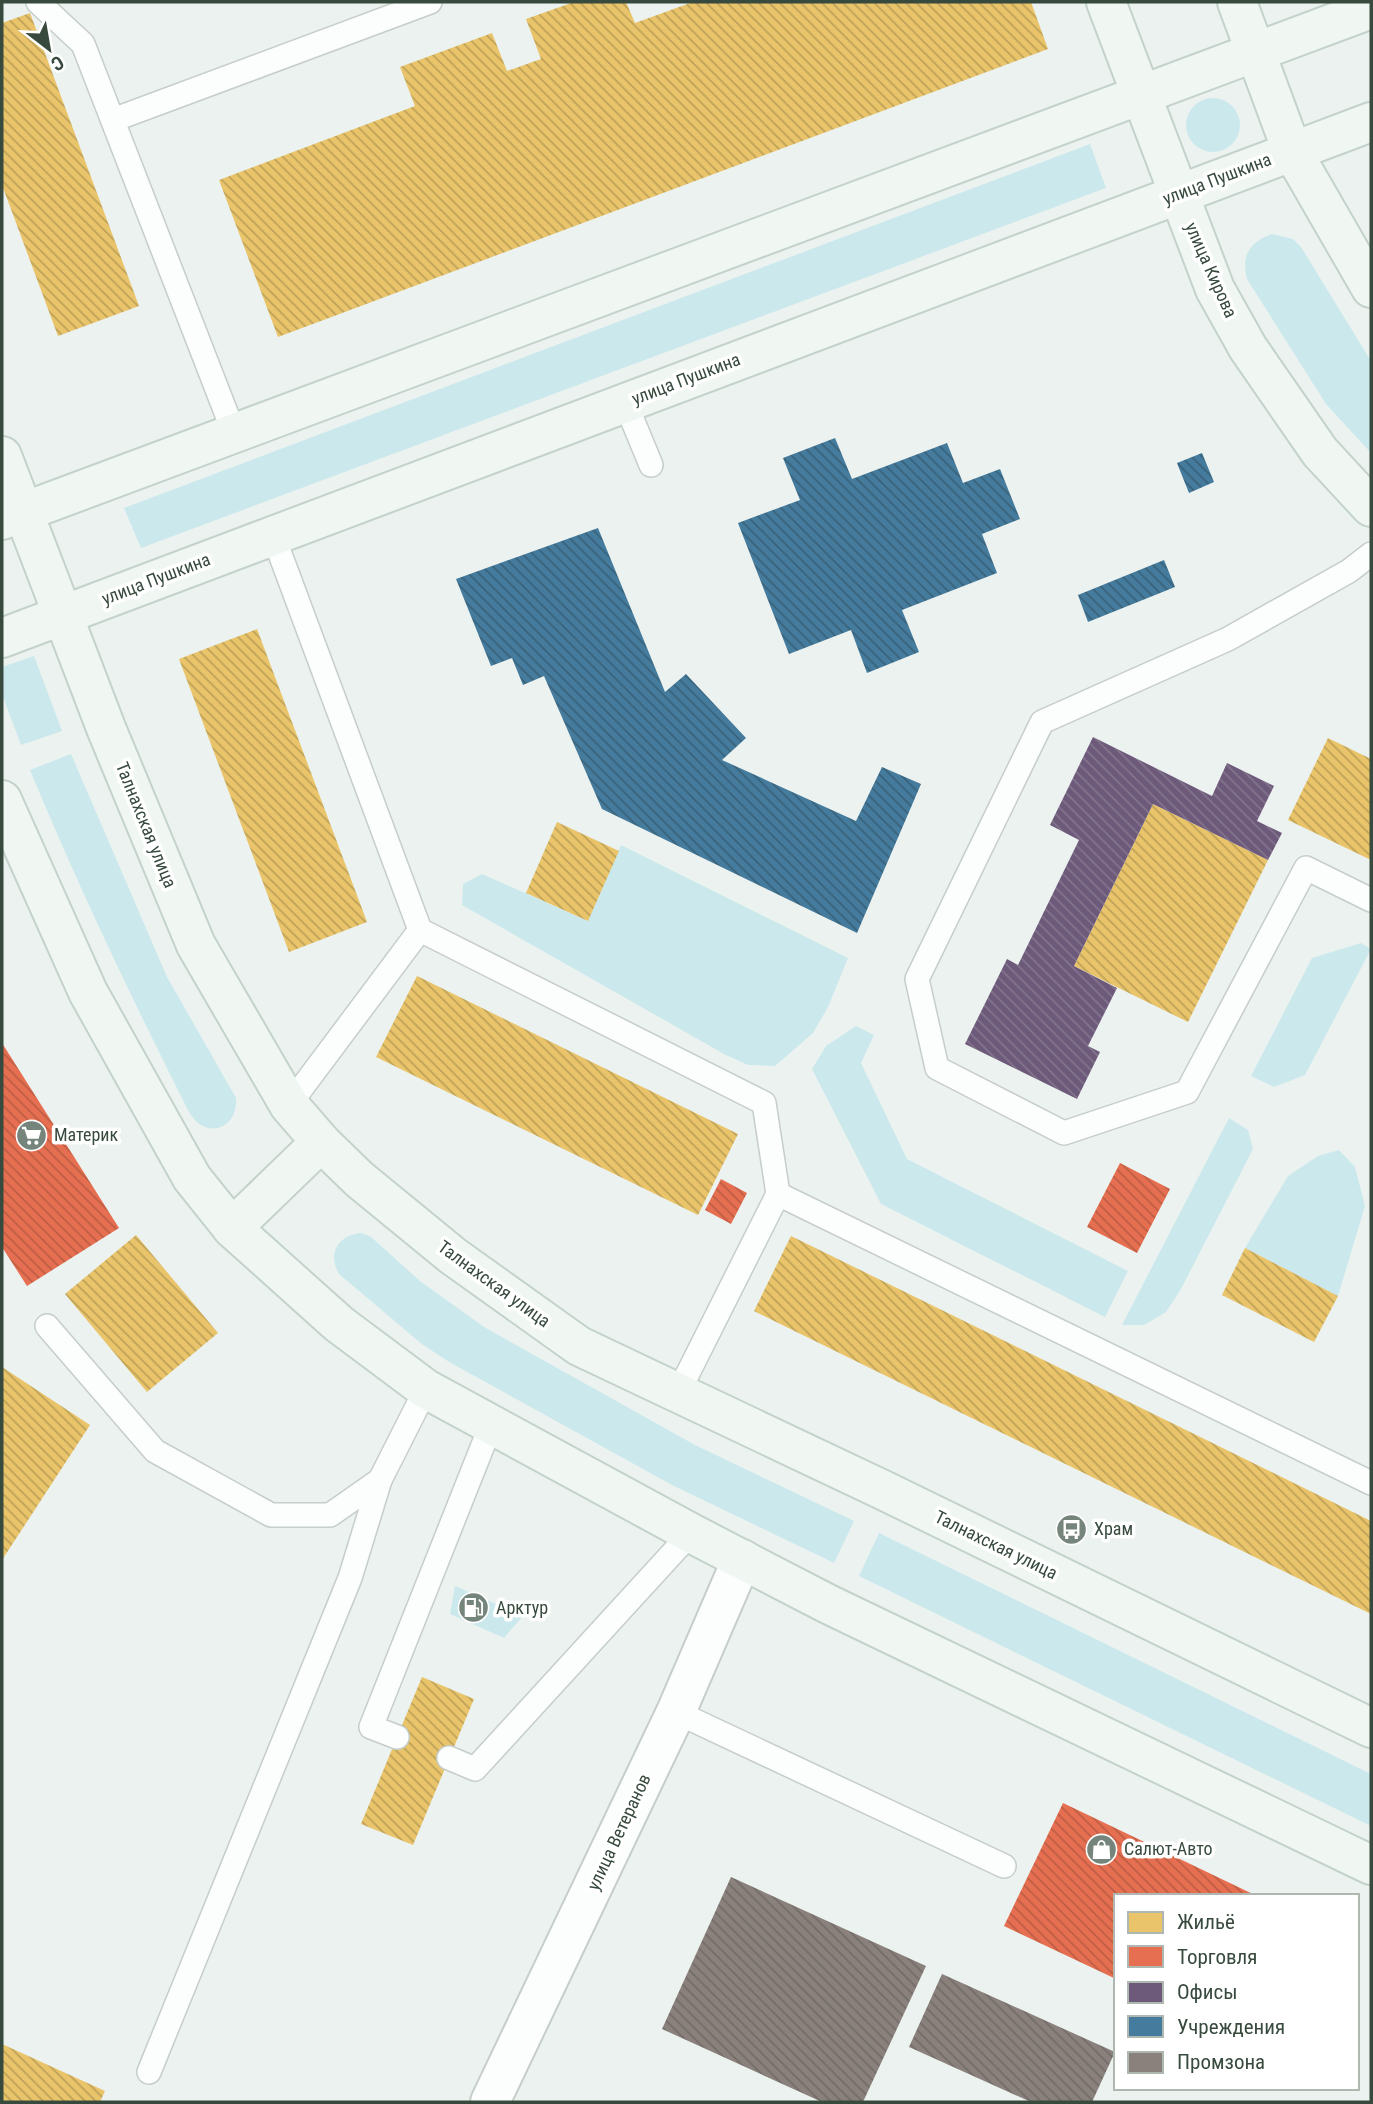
<svg xmlns="http://www.w3.org/2000/svg" width="1373" height="2104" viewBox="0 0 1373 2104" font-family="'Roboto Condensed',sans-serif">
	<style>
		.grass { fill: #cbe9ed }
		.homes { fill: url(#homes-back-hatch) }
		.shops { fill: url(#shops-back-hatch) }
		.offices { fill: url(#offices-back-hatch) }
		.public { fill: url(#public-back-hatch) }
		.industry { fill: url(#industry-back-hatch) }
		.lines { fill: none; stroke-linecap: round; stroke-linejoin: round }
		.lane-casing { stroke: #c6cec9; stroke-width: 26 }
		.street-casing { stroke: #c6cec9; stroke-width: 42 }
		.secondary-casing { stroke: #c3d2ca; stroke-width: 42 }
		.lane { stroke: #fcfdfd; stroke-width: 23 }
		.street { stroke: #fcfdfd; stroke-width: 38 }
		.secondary { stroke: #f0f7f3; stroke-width: 38 }
		.labels { text-anchor: middle; stroke-width: 7; stroke-linejoin: round; paint-order: stroke }
		.street-label { font-size: 18px; fill: #374a3d; stroke: #fff }
		.poi-label { font-size: 18px; fill: #374a3d; stroke: #fff; text-anchor: start }
	</style>
	<defs>
		<pattern id="homes-back-hatch" width="6" height="6" patternUnits="userSpaceOnUse" patternTransform="scale(1.75)"><rect width="6" height="6" fill="#e9c46a"/><path d="M-1 5l2 2M0 0l6 6M5-1l2 2" fill="none" stroke="#bea158"/></pattern>
		<pattern id="shops-back-hatch" width="6" height="6" patternUnits="userSpaceOnUse" patternTransform="scale(1.75)"><rect width="6" height="6" fill="#e76f51"/><path d="M-1 5l2 2M0 0l6 6M5-1l2 2" fill="none" stroke="#bc5d44"/></pattern>
		<pattern id="offices-back-hatch" width="6" height="6" patternUnits="userSpaceOnUse" patternTransform="scale(1.75)"><rect width="6" height="6" fill="#6d597a"/><path d="M-1 5l2 2M0 0l6 6M5-1l2 2" fill="none" stroke="#82758d"/></pattern>
		<pattern id="public-back-hatch" width="6" height="6" patternUnits="userSpaceOnUse" patternTransform="scale(1.75)"><rect width="6" height="6" fill="#457b9d"/><path d="M-1 5l2 2M0 0l6 6M5-1l2 2" fill="none" stroke="#38627a"/></pattern>
		<pattern id="industry-back-hatch" width="6" height="6" patternUnits="userSpaceOnUse" patternTransform="scale(1.75)"><rect width="6" height="6" fill="#8a817c"/><path d="M-1 5l2 2M0 0l6 6M5-1l2 2" fill="none" stroke="#726c67"/></pattern>
	</defs>
	<rect width="100%" height="100%" fill="#ecf2ef"/>
	<g class="grass">
		<circle cx="1213" cy="125" r="27"/>
		<polygon points="1090,144 1106,188 141,548 124,508"/>
		<path d="M 1272,234 L 1293,239 L 1301,247 L 1371,361 L 1371,453 L 1326,404 L 1247,279 C 1241,256 1249,242 1272,234 Z"/>
		<polygon points="34,656 62,731 21,745 2,694 2,667"/>
		<path d="M 71,754 L 167,977 L 236,1098 C 238,1130 205,1140 189,1112 C 132,999 78,886 30,770 Z"/>
		<polygon points="621,845 848,958 828,1007 813,1033 775,1066 748,1065 724,1054 462,905 463,884 482,874 588,921"/>
		<polygon points="1361,943 1371,949 1305,1075 1274,1087 1251,1076 1312,958"/>
		<polygon points="856,1026 874,1035 861,1063 907,1159 1128,1271 1105,1317 881,1204 812,1069 826,1046"/>
		<polygon points="1229,1118 1248,1130 1253,1149 1181,1289 1166,1312 1144,1325 1122,1325"/>
		<polygon points="1339,1150 1355,1167 1365,1206 1338,1296 1245,1248 1288,1176 1318,1156"/>
		<path d="M 361,1233 L 370,1236 L 420,1281 L 484,1327 L 695,1445 L 854,1521 L 834,1563 L 672,1485 L 451,1363 L 423,1345 L 339,1274 C 327,1254 338,1235 361,1233 Z"/>
		<polygon points="879,1533 1371,1774 1371,1826 859,1576"/>
		<polygon points="455,1586 523,1616 504,1638 450,1614"/>
	</g>
	<g class="homes">
		<polygon points="574,2 626,2 635,23 693,2 1031,2 1048,49 278,337 219,180 415,106 400,67 492,33 507,71 541,59 526,19"/>
		<polygon points="30,13 139,306 58,336 2,185 2,23"/>
		<polygon points="257,629 367,922 289,952 179,659"/>
		<polygon points="1328,738 1371,759 1371,860 1288,820"/>
		<polygon points="1153,804 1268,860 1188,1022 1074,966"/>
		<polygon points="557,822 619,851 588,921 526,893"/>
		<polygon points="417,976 738,1134 698,1215 376,1057"/>
		<polygon points="136,1235 218,1333 147,1392 65,1294"/>
		<polygon points="791,1236 1371,1521 1371,1614 754,1311"/>
		<polygon points="1245,1248 1338,1296 1314,1342 1222,1295"/>
		<polygon points="2,1367 90,1425 2,1560"/>
		<polygon points="422,1677 474,1699 413,1845 361,1824"/>
		<polygon points="2,2044 105,2091 100,2102 2,2102"/>
	</g>
	<g class="shops">
		<polygon points="2,1043 119,1228 27,1286 2,1247"/>
		<polygon points="1120,1163 1170,1189 1137,1253 1087,1227"/>
		<polygon points="721,1179 747,1193 731,1224 705,1210"/>
		<polygon points="1063,1803 1257,1896 1116,1896 1116,1979 1004,1926"/>
	</g>
	<polygon class="offices" points="1093,737 1212,796 1227,763 1274,786 1257,821 1282,833 1268,860 1153,804 1074,966 1117,988 1088,1046 1100,1052 1077,1099 965,1044 1007,959 1018,965 1079,840 1050,825"/>
	<g class="public">
		<polygon points="835,438 852,479 947,443 963,483 1000,469 1020,519 982,534 997,573 902,610 919,652 867,673 851,630 789,654 738,523 800,500 783,458"/>
		<polygon points="1202,453 1214,482 1189,493 1177,463"/>
		<polygon points="598,528 665,692 686,674 746,738 722,760 856,821 882,767 921,784 857,933 602,809 544,676 523,685 512,658 491,666 456,579"/>
		<polygon points="1164,560 1175,587 1088,622 1078,595"/>
	</g>
	<g class="industry">
		<polygon points="731,1877 926,1966 863,2102 822,2102 662,2029"/>
		<polygon points="942,1974 1115,2052 1092,2102 1031,2102 909,2047"/>
	</g>
	<g class="lines">
		<defs>
			<g id="lane">
				<polyline points="38,2 83,44 234,433"/>
				<polyline points="113,120 430,2"/>
				<polyline points="625,402 651,465"/>
				<polyline points="273,535 420,930 764,1103 778,1194 678,1393"/>
				<polyline points="1371,554 1349,571 1228,639 1042,722 917,979 937,1068 1064,1133 1187,1092 1306,868 1371,900"/>
				<polyline points="289,1105 420,930"/>
				<polyline points="778,1194 1371,1483"/>
				<polyline points="47,1326 155,1451 271,1515 330,1515 380,1480"/>
				<polyline points="676,1712 1004,1866"/>
				<polyline points="397,1737 371,1727 491,1425"/>
				<polyline points="449,1758 475,1769 691,1533"/>
				<polyline points="149,2072 350,1578 380,1480 426,1389"/>
			</g>
			<polyline id="street" points="490,2102 676,1712 742,1559"/>
			<g id="secondary">
				<polyline points="1106,2 1215,289 1248,348 1320,452 1371,507"/>
				<polyline points="1237,2 1292,151 1371,288"/>
				<polyline points="2,456 106,728 196,945 289,1105 321,1142 359,1179 453,1256 579,1346 883,1490 1371,1728"/>
				<polyline points="2,520 1371,9"/>
				<polyline points="2,638 1371,122"/>
				<polyline points="2,800 88,992 192,1178 232,1228 339,1324 426,1389 691,1533 828,1604 1371,1865"/>
				<polyline points="232,1228 321,1142"/>
			</g>
		</defs>
		<use href="#lane" class="lane-casing"/>
		<use href="#street" class="street-casing"/>
		<use href="#secondary" class="secondary-casing"/>
		<use href="#lane" class="lane"/>
		<use href="#street" class="street"/>
		<use href="#secondary" class="secondary"/>
	</g>
	<defs>
		<symbol id="supermarket-disc" viewBox="-11 -11 22 22"><circle r="9.5" fill="#76857b" stroke="#fff"/><path d="M-6-5.5h2.5l.6 2H6L4.5 2H-2.5L-4.4-4H-6ZM-1.5 3.2a1.3 1.3 0 1 0 .1 0ZM3 3.2a1.3 1.3 0 1 0 .1 0Z" fill="#fff"/></symbol>
		<symbol id="bus-disc" viewBox="-11 -11 22 22"><circle r="9.5" fill="#76857b" stroke="#fff"/><path d="M-5-6H5V4H4V6H2V4H-2V6H-4V4H-5ZM-3.5-4V0h7V-4ZM-3.5 1.2v1.5H-2V1.2ZM2 1.2v1.5H3.5V1.2Z" fill="#fff"/></symbol>
		<symbol id="fuel-disc" viewBox="-11 -11 22 22"><circle r="9.5" fill="#76857b" stroke="#fff"/><path d="M-5.5-6h7V0h2V4h1.3V-2.5L3-4.5l.8-.8L6-3V5H2.5V1h-1V6h-7ZM-4.2-4.7v3.2H.2V-4.7Z" fill="#fff"/></symbol>
		<symbol id="shop-disc" viewBox="-11 -11 22 22"><circle r="9.5" fill="#76857b" stroke="#fff"/><path d="M-5-2.5h2.3a2.7 3.5 0 0 1 5.4 0H5L5.5 6h-11ZM-1.5-2.5h3a1.5 2.3 0 0 0-3 0Z" fill="#fff"/></symbol>
	</defs>
	<g fill-rule="evenodd">
		<use href="#supermarket-disc" x="14" y="1118" width="35" height="35"/>
		<use href="#bus-disc" x="1054" y="1512" width="35" height="35"/>
		<use href="#fuel-disc" x="456" y="1590" width="35" height="35"/>
		<use href="#shop-disc" x="1084" y="1832" width="35" height="35"/>
	</g>
	<g class="labels">
		<g class="street-label">
			<text transform="translate(1217 179) rotate(-21)" y="6">улица Пушкина</text>
			<text transform="translate(1211 270) rotate(66)" y="6">улица Кирова</text>
			<text transform="translate(686 379) rotate(-21)" y="6">улица Пушкина</text>
			<text transform="translate(156 579) rotate(-21)" y="6">улица Пушкина</text>
			<text transform="translate(146 825) rotate(68)" y="6">Талнахская улица</text>
			<text transform="translate(494 1284) rotate(36)" y="6">Талнахская улица</text>
			<text transform="translate(996 1545) rotate(26)" y="6">Талнахская улица</text>
			<text transform="translate(619 1832) rotate(-65)" y="6">улица Ветеранов</text>
		</g>
		<g class="poi-label">
			<text x="54" y="1141">Материк</text>
			<text x="1094" y="1535">Храм</text>
			<text x="496" y="1614">Арктур</text>
			<text x="1124" y="1855">Салют-Авто</text>
		</g>
	</g>
	<rect width="1373" height="2104" fill="none" stroke="#374a3d" stroke-width="7"/>
	<rect x="1114" y="1894" width="245" height="196" fill="#ffffff" stroke="#afb7b1" stroke-width="2"/>
	<rect x="1128" y="1912" width="35" height="21" fill="#e9c46a" stroke="#afb7b1" stroke-width="2"/>
	<text x="1177" y="1929" font-size="21" fill="#374a3d">Жильё</text>
	<rect x="1128" y="1946" width="35" height="21" fill="#e76f51" stroke="#afb7b1" stroke-width="2"/>
	<text x="1177" y="1964" font-size="21" fill="#374a3d">Торговля</text>
	<rect x="1128" y="1982" width="35" height="21" fill="#6d597a" stroke="#afb7b1" stroke-width="2"/>
	<text x="1177" y="1999" font-size="21" fill="#374a3d">Офисы</text>
	<rect x="1128" y="2016" width="35" height="21" fill="#457b9d" stroke="#afb7b1" stroke-width="2"/>
	<text x="1177" y="2034" font-size="21" fill="#374a3d">Учреждения</text>
	<rect x="1128" y="2052" width="35" height="21" fill="#8a817c" stroke="#afb7b1" stroke-width="2"/>
	<text x="1177" y="2069" font-size="21" fill="#374a3d">Промзона</text>
	<g transform="translate(49 49) rotate(149)" stroke="#ffffff" stroke-width="5" paint-order="stroke">
	<path d="M0-5L12 26L0 18L-12 26Z" fill="#374a3d"/>
	<text y="-10" font-size="19" font-weight="bold" text-anchor="middle" fill="#374a3d">С</text>
	</g>
</svg>
